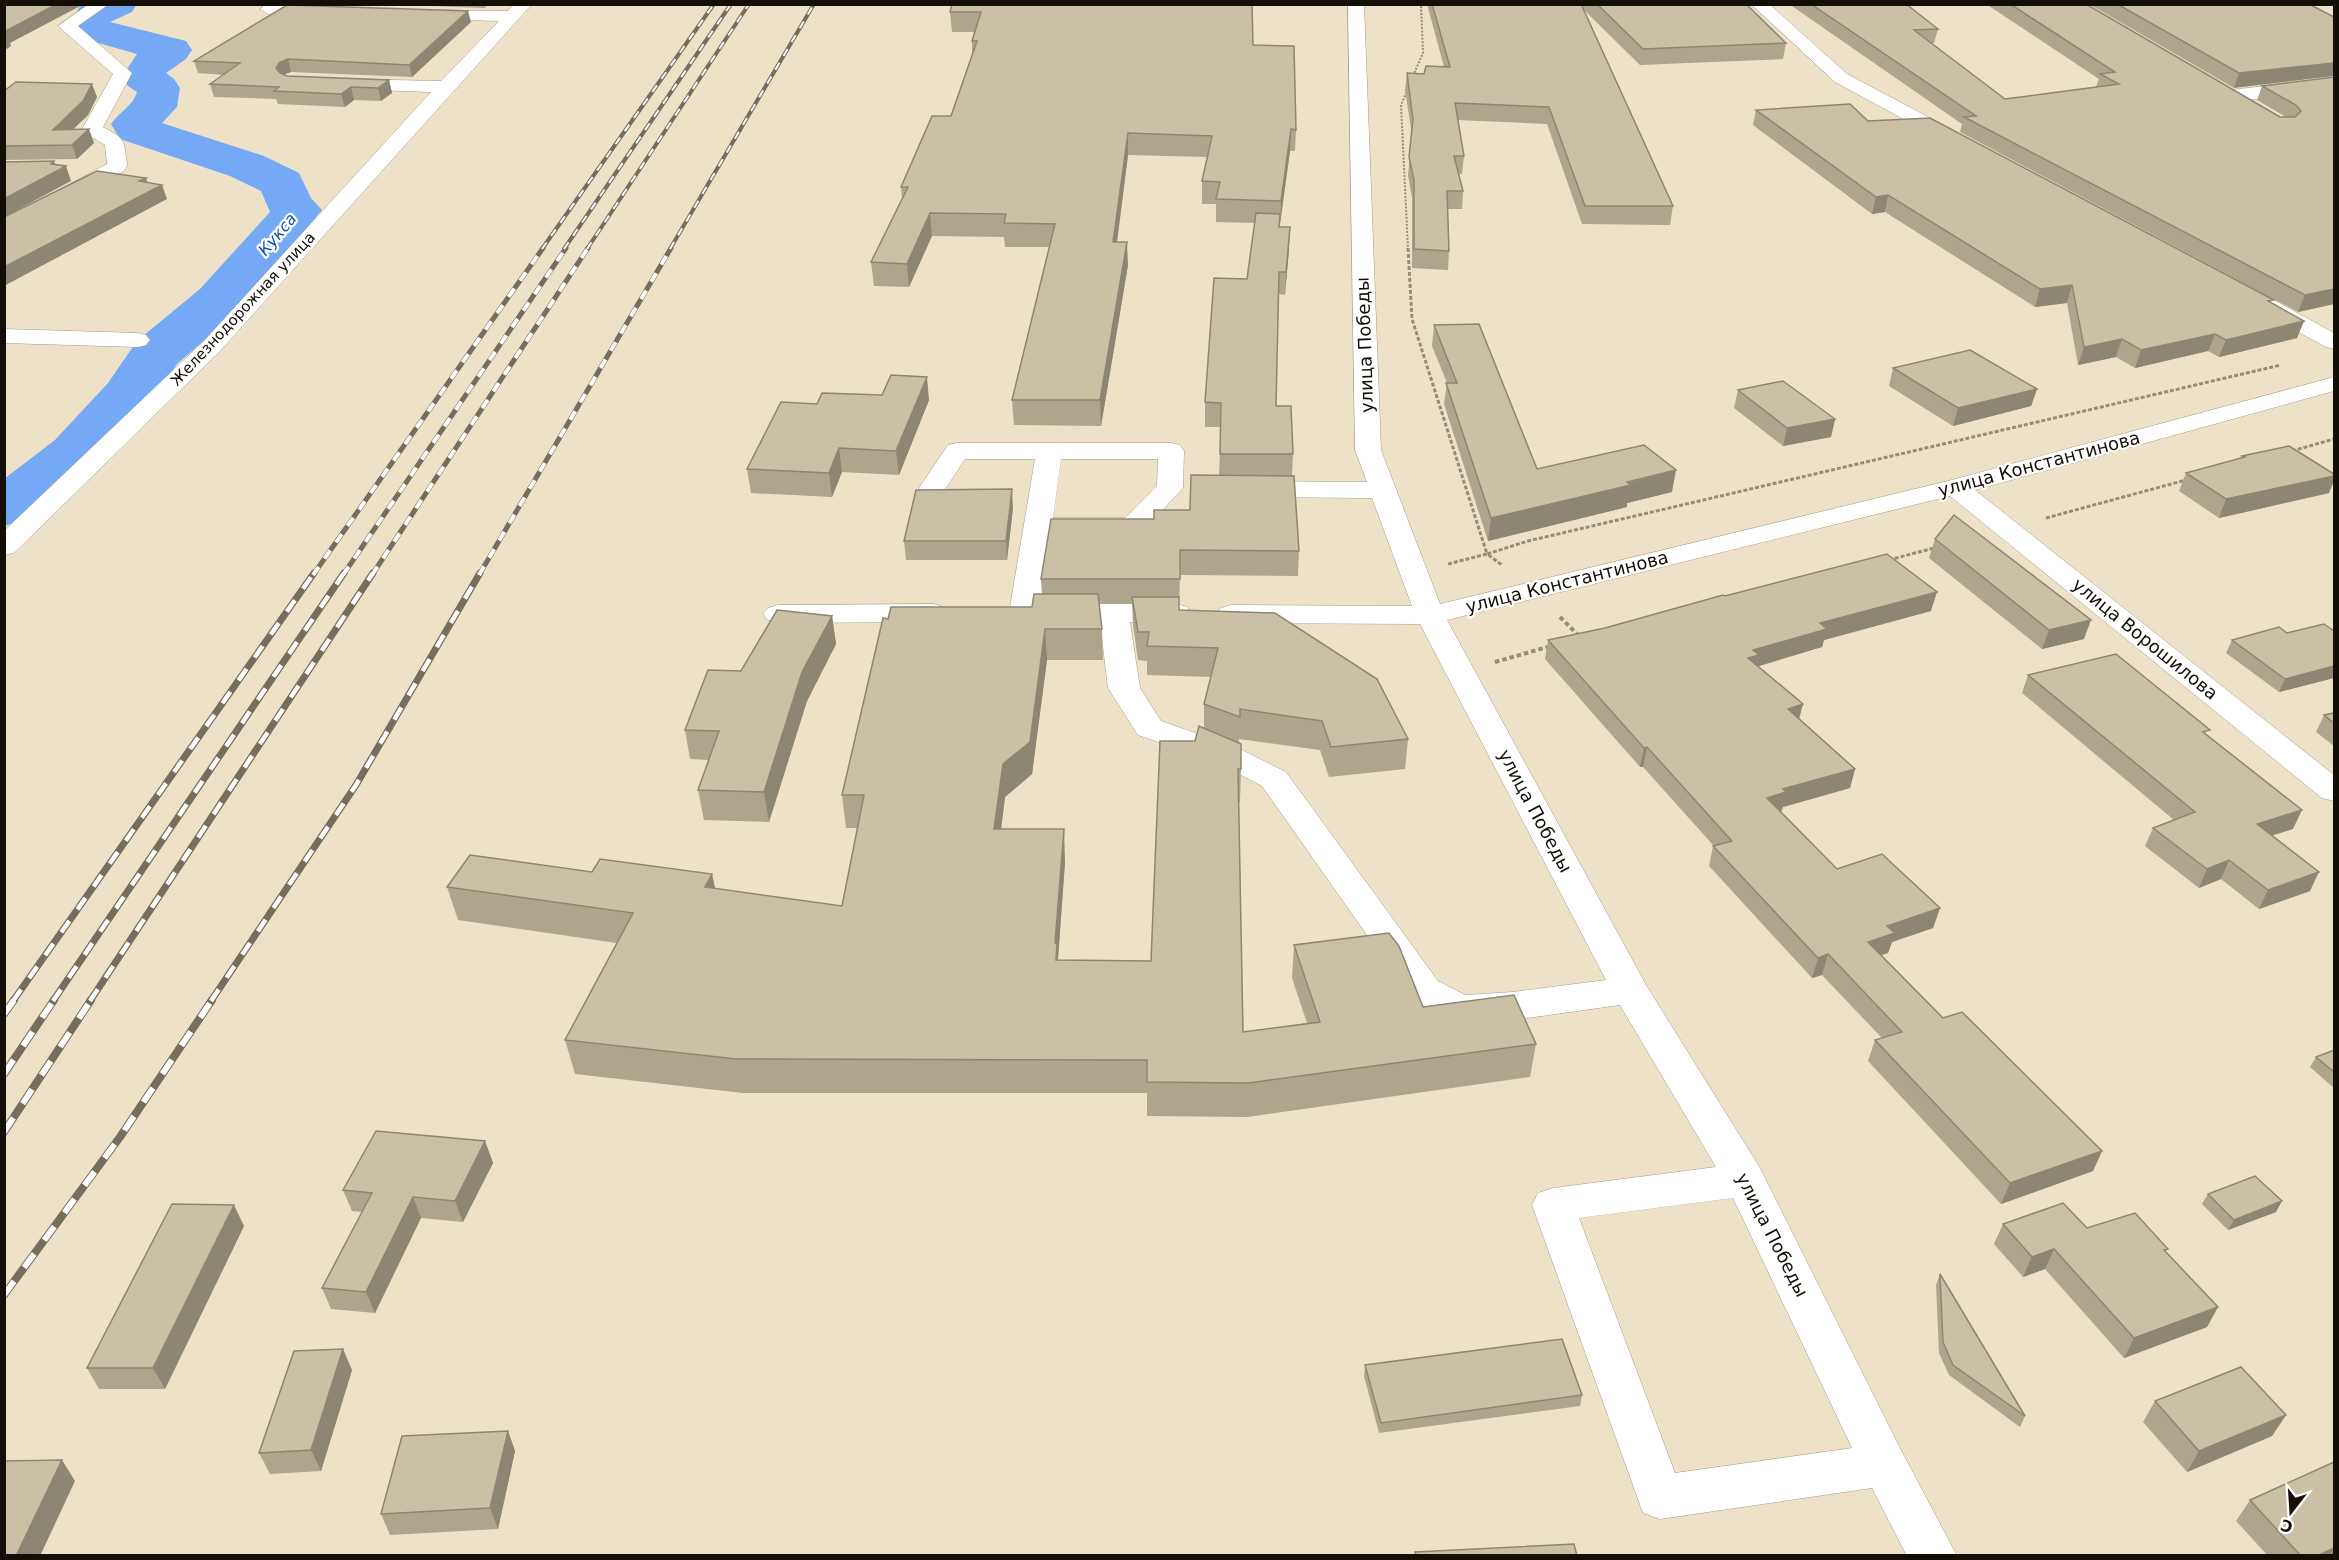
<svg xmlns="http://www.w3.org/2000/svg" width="2339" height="1560" viewBox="0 0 2339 1560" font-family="'DejaVu Sans',sans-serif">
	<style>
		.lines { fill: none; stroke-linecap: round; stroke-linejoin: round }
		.river { fill: #75a9f5; fill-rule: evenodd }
		.minor-casing { stroke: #a69c83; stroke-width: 1 }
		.path-far2 { stroke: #958d7a; stroke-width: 2; stroke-dasharray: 2 1.5; stroke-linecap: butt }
		.path-far1 { stroke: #958d7a; stroke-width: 3; stroke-dasharray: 4 2; stroke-linecap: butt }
		.path { stroke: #958d7a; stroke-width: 4; stroke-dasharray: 4.5 3; stroke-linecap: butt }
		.minor { fill: #fff; fill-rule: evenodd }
		.rail-far3-casing { stroke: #756d5d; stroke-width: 4 }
		.rail-far2-casing { stroke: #756d5d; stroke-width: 5 }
		.rail-far1-casing { stroke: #756d5d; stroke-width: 7 }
		.rail-casing { stroke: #756d5d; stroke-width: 8 }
		.rail-far3 { stroke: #fff; stroke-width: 2; stroke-dasharray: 8; stroke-linecap: butt }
		.rail-far2 { stroke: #fff; stroke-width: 4; stroke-dasharray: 10; stroke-linecap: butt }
		.rail-far1 { stroke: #fff; stroke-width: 4.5; stroke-dasharray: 14; stroke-linecap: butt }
		.rail { stroke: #fff; stroke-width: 6; stroke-dasharray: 17; stroke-linecap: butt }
		.wall { fill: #aea58f; fill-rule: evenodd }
		.shaded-wall { fill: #8d8674 }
		.building { fill: #cac0a6; stroke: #8d8674; stroke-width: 1.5 }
		.labels { text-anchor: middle; stroke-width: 4.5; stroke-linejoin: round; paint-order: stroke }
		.far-street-label { font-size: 15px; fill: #130f07; stroke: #fff }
		.far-water-label { font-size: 16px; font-style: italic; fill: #0c50a7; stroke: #fff }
		.street-label { font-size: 18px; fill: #130f07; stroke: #fff }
	</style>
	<rect width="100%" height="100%" fill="#ede2c8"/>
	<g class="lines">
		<path class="river" d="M 137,4 L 132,12 L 110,22 L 186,41 L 192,50 L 186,59 L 166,73 L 174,79 L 180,88 L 177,107 L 162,123 L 264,156 L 299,173 L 311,198 L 322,210 L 238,311 L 177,364 L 148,407 L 97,466 L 26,520 L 4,526 L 4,479 L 55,440 L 108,383 L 137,341 L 200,289 L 270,212 L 261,191 L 230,176 L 120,139 L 111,124 C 119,112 133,106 137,92 L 128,86 L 122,77 L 137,54 L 74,36 L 68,28 L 81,4 Z"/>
		<defs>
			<g id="minor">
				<path d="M 89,4 L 109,4 L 78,26 L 132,73 L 103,127 C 120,137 124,136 126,157 C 127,163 128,166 124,171 L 4,235 L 4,220 L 107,164 L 105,145 L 85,133 L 82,129 L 113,74 L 58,26 Z"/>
				<polygon points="266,4 326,5 332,6 334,10 332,14 326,15 268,14 260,9"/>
				<polygon points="514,4 532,4 220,351 14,553 4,555 4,531 204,341 431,92 346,89 339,87 337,83 339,79 441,81 499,21 425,19 419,18 417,14 419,10 508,11"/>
				<path d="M 1348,4 L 1364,4 L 1381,450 L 1440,604 L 1948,481 L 2334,377 L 2334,391 L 1975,490 L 2334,775 L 2334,801 L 2322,798 L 1950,496 L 1447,620 L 1646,985 L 1760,1168 L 1901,1450 L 1957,1556 L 1907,1556 L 1872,1488 L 1660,1519 L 1643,1513 L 1532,1205 L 1538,1193 L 1553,1188 L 1716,1167 L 1620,1005 L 1513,1020 L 1459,1023 L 1446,1019 L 1412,999 L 1262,786 L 1216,762 L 1138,735 L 1108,688 L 1100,622 L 1054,622 L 1044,619 L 1039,613 L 1044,607 L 1054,604 L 1177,604 L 1187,607 L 1192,613 L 1187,619 L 1177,622 L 1130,622 L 1140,688 L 1161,721 L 1238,748 L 1286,772 L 1438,981 L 1465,995 L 1513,992 L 1606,980 L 1420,624 L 1231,623 L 1221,620 L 1216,614 L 1221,608 L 1231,605 L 1412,606 L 1372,498 L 1250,497 L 1240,495 L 1237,489 L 1240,483 L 1250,481 L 1367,482 L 1355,450 ZM 1733,1198 L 1852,1448 L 1675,1473 L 1579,1218 Z"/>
				<polygon points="1751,4 1769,4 1847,74 1964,136 1967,140 1964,144 1950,144 1835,82"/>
				<polygon points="2334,78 2334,90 2231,102 2224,100 2222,96 2224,92 2231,90"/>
				<polygon points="2262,296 2270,298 2334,333 2334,349 2326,347 2254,308 2250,303 2254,298"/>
				<polygon points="4,329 138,333 146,335 150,340 146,345 138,347 4,343"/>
				<path d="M 957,443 L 1171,443 L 1180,445 L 1184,451 L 1183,488 L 1142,532 L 1132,534 L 1051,534 L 1039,613 L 1034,619 L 1024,622 L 1014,619 L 1009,613 L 1035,459 L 965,459 L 942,494 L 932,496 L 922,494 L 919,488 L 948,445 ZM 1061,459 L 1158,459 L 1157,486 L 1125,518 L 1053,518 Z"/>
				<polygon points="934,604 944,607 949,613 944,619 934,622 778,623 768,620 763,614 768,608 778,605"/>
			</g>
		</defs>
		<use href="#minor" class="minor-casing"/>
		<g class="path-far2">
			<polyline points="1413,76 1423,53 1421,4"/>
			<polyline points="1408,89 1401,105 1408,249"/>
		</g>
		<g class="path-far1">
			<polyline points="1408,248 1412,319 1487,554 1528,541 2281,365"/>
			<polyline points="2292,451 2334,439"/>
			<polyline points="2046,518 2186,480"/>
			<polyline points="1889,560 1934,548"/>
			<polyline points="1448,564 1487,554 1502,565"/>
		</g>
		<g class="path">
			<polyline points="1560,617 1580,637"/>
			<polyline points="1495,662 1551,646"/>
		</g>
		<use href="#minor" class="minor"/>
		<defs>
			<g id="rail-far3">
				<polyline points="542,249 714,4"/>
				<polyline points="564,249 731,4"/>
				<polyline points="587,249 749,4"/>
				<polyline points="670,249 814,4"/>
			</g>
			<g id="rail-far2">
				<polyline points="313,575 543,248"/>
				<polyline points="343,575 566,248"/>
				<polyline points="372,575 588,248"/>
				<polyline points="479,575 671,248"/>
			</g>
			<g id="rail-far1">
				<polyline points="13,1001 314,573"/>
				<polyline points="53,1001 344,573"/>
				<polyline points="90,1001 373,573"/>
				<polyline points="211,1001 356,785 480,573"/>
			</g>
			<g id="rail">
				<polyline points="4,1014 14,1000"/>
				<polyline points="4,1074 54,1000"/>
				<polyline points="4,1132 91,1000"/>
				<polyline points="4,1295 120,1137 212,1000"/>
			</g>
		</defs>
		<use href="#rail-far3" class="rail-far3-casing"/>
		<use href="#rail-far2" class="rail-far2-casing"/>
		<use href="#rail-far1" class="rail-far1-casing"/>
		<use href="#rail" class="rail-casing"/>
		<use href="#rail-far3" class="rail-far3"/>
		<use href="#rail-far2" class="rail-far2"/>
		<use href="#rail-far1" class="rail-far1"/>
		<use href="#rail" class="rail"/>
	</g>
	<g class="wall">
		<polygon points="375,4 488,4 485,8"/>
		<path d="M 952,4 L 1253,45 L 1296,130 L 1295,151 L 1290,151 L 1280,224 L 1279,224 L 1279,227 L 1289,249 L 1285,295 L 1278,294 L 1276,406 L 1293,454 L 1292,476 L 1299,551 L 1298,576 L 1180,575 L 1179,610 L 1408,739 L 1405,769 L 1329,777 L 1320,750 L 1239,739 L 1241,769 L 1240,802 L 1239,802 L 1243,1032 L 1307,1023 L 1292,978 L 1294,945 L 1423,1007 L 1536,1044 L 1530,1077 L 1247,1117 L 1147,1116 L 1147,1093 L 743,1093 L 575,1074 L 565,1040 L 617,943 L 458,920 L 447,887 L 592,872 L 712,874 L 715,889 L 842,906 L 858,828 L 846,828 L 842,795 L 888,619 L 1032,607 L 1042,594 L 1041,579 L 1154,519 L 1190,510 L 1219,475 L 1221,427 L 1205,427 L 1205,402 L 1247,279 L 1255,223 L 1216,222 L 1216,204 L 1202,204 L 1202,181 L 1207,157 L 1128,155 L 1117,242 L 1128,265 L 1101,426 L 1014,425 L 1012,400 L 1049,247 L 1005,247 L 1004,237 L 932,236 L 909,287 L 874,286 L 871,262 L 902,199 L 901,187 L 951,116 L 972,55 L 972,41 L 974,32 L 952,32 L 950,12 ZM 1099,604 L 1132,604 L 1133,625 L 1138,660 L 1147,661 L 1147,675 L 1211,677 L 1204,704 L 1204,728 L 1195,741 L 1151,961 L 1058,960 L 1065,862 L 1001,829 L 1005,797 L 1032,774 L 1047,660 L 1103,660 L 1102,629 Z"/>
		<polygon points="1427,4 1746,4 1786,43 1783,59 1640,65 1582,8 1673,206 1670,225 1582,224 1547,124 1458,120 1464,156 1462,174 1459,174 1463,191 1462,209 1448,209 1449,251 1448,270 1412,268 1412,198 1408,175 1412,135 1405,90 1407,73 1424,74 1444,67"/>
		<polygon points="1789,4 1906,4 1938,29 1934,43 1931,43 2005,99 2096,87 2099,79 1986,4 2086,4 2280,117 2286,117 2257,100 2262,86 2334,77 2334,304 2298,312 1960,132 1962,124"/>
		<polygon points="2089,4 2309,4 2234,88"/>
		<polygon points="471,22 412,77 291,72 284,74 287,76 389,80 392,93 381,101 354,100 345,107 278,104 276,99 214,97 210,84 224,75 198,73 194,61"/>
		<polygon points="4,91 97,97 88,115 72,130 94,143 77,159 4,160"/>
		<polygon points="1756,110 1868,121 2272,304 2304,321 2297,338 2219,357 2208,351 2135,368 2116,357 2078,365 2067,303 2035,307 1885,212 1872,214 1753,125"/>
		<polygon points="1434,325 1537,469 1672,492 1627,503 1627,507 1488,541 1444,404 1447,383 1432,346"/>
		<polygon points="1893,368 2037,389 2031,406 1953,426 1889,386"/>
		<polygon points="1738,390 1835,419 1831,437 1783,446 1734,408"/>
		<polygon points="882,395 929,400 899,475 842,472 832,497 751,493 747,469 817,404"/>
		<polygon points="2242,456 2329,493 2219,518 2179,491 2186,473 2241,458"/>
		<polygon points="1013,508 1007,560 906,560 904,541"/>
		<polygon points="1935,539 2084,639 2042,649 1929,558"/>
		<polygon points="1725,596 1931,611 1824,640 1822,647 1757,666 1799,718 1855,769 1850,788 1783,807 1781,812 1837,869 1940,908 1933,928 1892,942 1888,953 1881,955 1943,1018 2102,1151 2093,1171 2001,1204 1868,1061 1875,1040 1882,1038 1822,975 1812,978 1709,866 1713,846 1714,846 1643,767 1640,767 1545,659 1548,640 1605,628"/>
		<polygon points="832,616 836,644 807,701 769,822 704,820 698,790 709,760 690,759 685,730 741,671"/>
		<polygon points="2334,631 2334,678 2279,692 2226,653 2232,640 2287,633"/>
		<polygon points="2028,675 2208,735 2293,829 2272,835 2310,891 2259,909 2221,879 2199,888 2145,846 2153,828 2174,820 2022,693"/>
		<polygon points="2334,713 2334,746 2316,732 2324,715"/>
		<polygon points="2334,1050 2334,1088 2310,1067 2316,1057"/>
		<polygon points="485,1141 493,1163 463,1222 421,1218 375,1313 331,1309 322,1288 362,1212 352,1211 343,1190"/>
		<polygon points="2208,1194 2276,1212 2228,1230 2202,1204"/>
		<polygon points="2003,1224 2087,1228 2166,1252 2218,1307 2207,1327 2124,1358 2045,1269 2023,1277 1994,1244"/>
		<polygon points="244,1226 165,1389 99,1389 87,1368"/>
		<polygon points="1940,1274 2025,1416 2020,1427 1949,1375 1939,1353 1936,1285"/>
		<polygon points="1365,1365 1582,1395 1580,1406 1379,1433 1364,1376"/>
		<polygon points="352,1370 321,1471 270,1474 259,1453"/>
		<polygon points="2155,1401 2286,1415 2272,1436 2187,1472 2143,1422"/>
		<polygon points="508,1431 515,1451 498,1529 390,1535 381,1514"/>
		<polygon points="2250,1500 2334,1556 2268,1556 2236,1521"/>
	</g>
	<g class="shaded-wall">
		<polygon points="57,4 84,4 10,43 11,46 4,51 4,32"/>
		<polygon points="468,11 471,22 412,77 409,65"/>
		<polygon points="288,59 291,72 283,75 280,80 276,68 280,62"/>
		<polygon points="2334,63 2334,76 2234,88 2239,73"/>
		<polygon points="389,80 392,93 381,101 378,88"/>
		<polygon points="92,84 97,97 88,115 58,144 53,130"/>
		<polygon points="351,87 354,100 345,107 341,94"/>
		<polygon points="89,129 94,143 77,159 72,145"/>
		<polygon points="1291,129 1290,151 1280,224 1281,201"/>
		<polygon points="1128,133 1128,155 1114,265 1113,242"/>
		<polygon points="54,161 58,171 66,166 71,181 4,217 4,199"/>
		<polygon points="146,178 150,191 162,185 167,199 4,286 4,267"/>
		<polygon points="1888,195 1885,212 1872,214 1876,197"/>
		<polygon points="930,213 932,236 909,287 907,264"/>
		<polygon points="1290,227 1289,249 1285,295 1286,272"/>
		<polygon points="1127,242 1128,265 1101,426 1100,400"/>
		<polygon points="2072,285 2067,303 2035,307 2040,289"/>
		<polygon points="2334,289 2334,304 2298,312 2305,295"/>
		<polygon points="2304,321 2297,338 2219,357 2226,340"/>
		<polygon points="2215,334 2208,351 2135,368 2141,350"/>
		<polygon points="2122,339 2116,357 2078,365 2084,347"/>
		<polygon points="927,377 929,400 899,475 896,451"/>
		<polygon points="2037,389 2031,406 1953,426 1958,408"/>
		<polygon points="1835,419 1831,437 1783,446 1787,428"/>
		<polygon points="839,448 842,472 832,497 829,473"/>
		<polygon points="1676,470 1672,492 1627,503 1627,507 1488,541 1491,518"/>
		<polygon points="2334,476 2334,481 2329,493 2219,518 2226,499"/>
		<polygon points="1012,489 1013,508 1007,560 1006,541"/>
		<polygon points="1937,592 1931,611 1824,640 1822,647 1756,667 1748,658 1753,650 1820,623"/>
		<polygon points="832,616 836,644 807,701 769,822 764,792 802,672"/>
		<polygon points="2091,620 2084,639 2042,649 2049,630"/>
		<polygon points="1045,629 1047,660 1032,774 1005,797 997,862 994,829 1003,764"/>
		<polygon points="2334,666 2334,678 2279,692 2285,679"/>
		<polygon points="1803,704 1798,723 1788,709"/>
		<polygon points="1647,747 1643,767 1640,767 1644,748"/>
		<polygon points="1855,769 1850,788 1783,807 1781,812 1767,798 1783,789"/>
		<polygon points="2302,810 2293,829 2249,843 2257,824"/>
		<polygon points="1064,829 1065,862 1058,958 1059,977 1055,943"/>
		<polygon points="2229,860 2221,879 2199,888 2207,869"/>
		<polygon points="2319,872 2310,891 2259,909 2268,890"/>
		<polygon points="712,874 719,907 705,887"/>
		<polygon points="1940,908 1933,928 1892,942 1888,953 1862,962 1868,942 1887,926"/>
		<polygon points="1828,954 1822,975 1812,978 1818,958"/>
		<polygon points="485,1141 493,1163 463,1222 455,1201"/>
		<polygon points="2102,1151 2093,1171 2001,1204 2010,1183"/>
		<polygon points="413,1197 421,1218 375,1313 366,1292"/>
		<polygon points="2282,1201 2276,1212 2228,1230 2234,1220"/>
		<polygon points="234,1205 244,1226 165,1389 153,1368"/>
		<polygon points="2054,1249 2045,1269 2023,1277 2032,1257"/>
		<polygon points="2218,1307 2207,1327 2124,1358 2134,1338"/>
		<polygon points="343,1349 352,1370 321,1471 311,1450"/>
		<polygon points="2286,1415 2272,1436 2187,1472 2199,1451"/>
		<polygon points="508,1431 515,1451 498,1529 490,1508"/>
		<polygon points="62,1460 75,1481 40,1556 16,1556"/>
		<polygon points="2334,1548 2334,1556 2317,1556"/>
	</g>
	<g class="building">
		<polygon points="4,4 57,4 4,32"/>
		<polygon points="952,4 1252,4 1253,45 1294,46 1296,130 1291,129 1281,201 1216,199 1220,182 1202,181 1212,136 1128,133 1113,242 1127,242 1100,400 1012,400 1055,224 1004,223 1006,214 930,213 907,264 871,262 908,187 901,187 932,116 951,116 977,41 972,41 981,12 950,12"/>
		<polygon points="1432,4 1581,4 1673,206 1585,206 1549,107 1455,103 1464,156 1454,156 1463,191 1447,191 1449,251 1414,249 1414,180 1409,157 1413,119 1407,73 1424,74 1426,66 1450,67"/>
		<polygon points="1597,4 1746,4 1786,43 1643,49"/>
		<polygon points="1811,4 1906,4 1938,29 1914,30 2005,99 2119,84 2100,74 2115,72 2010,4 2086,4 2280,117 2295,117 2301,111 2296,105 2262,86 2334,77 2334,289 2305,295 1964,117 1976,116"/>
		<polygon points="2117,4 2309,4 2334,17 2334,63 2239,73"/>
		<polygon points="287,5 468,11 409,65 288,59 280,62 276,68 280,73 287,76 389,80 378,88 351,87 341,94 274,91 279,87 210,84 240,63 194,61"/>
		<polygon points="16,82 92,84 83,101 53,130 89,129 72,145 4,146 4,91"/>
		<polygon points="1850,104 1868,121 1930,118 2274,300 2268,301 2304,321 2226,340 2215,334 2141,350 2122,339 2084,347 2072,285 2040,289 1888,195 1876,197 1756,110"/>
		<polygon points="54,161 51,164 66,166 4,199 4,162"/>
		<polygon points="97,171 146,178 139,181 162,185 4,267 4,217"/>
		<polygon points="1256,213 1280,214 1279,227 1290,227 1286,272 1279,272 1276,406 1291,406 1293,454 1220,454 1221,403 1205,402 1214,278 1247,279"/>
		<polygon points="1479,324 1537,469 1644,445 1676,470 1627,482 1631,485 1491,518 1446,383 1457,383 1434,325"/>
		<polygon points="1970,350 2037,389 1958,408 1893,368"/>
		<polygon points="891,375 927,377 896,451 839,448 829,473 747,469 781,402 817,404 822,393 882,395"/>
		<polygon points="1783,381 1835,419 1787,428 1738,390"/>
		<polygon points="2289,446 2334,474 2334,476 2226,499 2186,473 2245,457 2242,456"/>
		<polygon points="1191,475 1294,476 1299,551 1180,550 1180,579 1041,579 1051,519 1154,519 1154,510 1190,510"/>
		<polygon points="1012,489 1006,541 904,541 916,490"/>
		<polygon points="1954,515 2091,620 2049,630 1935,539"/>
		<polygon points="1887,554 1937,592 1820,623 1827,629 1753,650 1759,655 1748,658 1803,704 1788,709 1855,769 1783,789 1786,792 1767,798 1837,869 1882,854 1940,908 1887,926 1895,933 1868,942 1943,1018 1962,1012 2102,1151 2010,1183 1875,1040 1902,1032 1828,954 1818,958 1713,846 1732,841 1647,747 1644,748 1548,640 1605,628 1723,595 1725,596"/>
		<polygon points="1034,594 1098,594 1102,629 1045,629 1030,742 1003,764 994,829 1064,829 1055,943 1057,943 1056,960 1151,961 1160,741 1195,741 1199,726 1241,744 1241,769 1238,769 1243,1032 1320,1022 1294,945 1389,933 1399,946 1423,1007 1514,995 1536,1044 1248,1083 1147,1082 1147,1060 736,1059 565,1040 633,913 447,887 470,855 592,872 600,859 712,874 705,887 842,906 864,795 842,795 883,618 888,619 891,607 1032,607"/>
		<polygon points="1132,597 1179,597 1179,610 1275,613 1377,679 1408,739 1331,747 1322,721 1240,709 1240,717 1204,704 1218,648 1147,646 1149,632 1138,632"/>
		<polygon points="777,610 832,616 802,672 764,792 698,790 719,731 685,730 708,670 741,671"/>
		<polygon points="2324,624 2334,631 2334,666 2285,679 2232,640 2279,627 2287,633"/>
		<polygon points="2116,654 2210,730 2203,732 2302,810 2257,824 2319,872 2268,890 2229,860 2207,869 2153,828 2195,812 2028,675"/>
		<polygon points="2334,713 2334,723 2324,715"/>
		<polygon points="2334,1050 2334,1072 2316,1057"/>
		<polygon points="376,1131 485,1141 455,1201 413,1197 366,1292 322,1288 372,1193 343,1190"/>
		<polygon points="2255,1176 2282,1201 2234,1220 2208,1194"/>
		<polygon points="2063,1203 2087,1228 2135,1213 2168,1249 2164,1250 2218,1307 2134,1338 2054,1249 2032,1257 2003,1224"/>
		<polygon points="172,1204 234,1205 153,1368 87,1368"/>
		<polygon points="1940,1274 2025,1416 1953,1365 1943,1342"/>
		<polygon points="1562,1339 1582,1395 1381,1423 1365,1365"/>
		<polygon points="343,1349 311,1450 259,1453 294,1351"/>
		<polygon points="2241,1367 2286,1415 2199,1451 2155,1401"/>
		<polygon points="508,1431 490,1508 381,1514 402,1436"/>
		<polygon points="62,1460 16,1556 4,1556 4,1461"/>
		<polygon points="2334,1462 2334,1548 2317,1556 2301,1556 2250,1500"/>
		<polygon points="1574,1544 1577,1556 1416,1556 1415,1552"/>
	</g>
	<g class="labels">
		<g class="far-street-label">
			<text transform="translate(243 309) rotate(-47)" y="5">Железнодорожная улица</text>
		</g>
		<g class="far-water-label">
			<text transform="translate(277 234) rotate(-50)" y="6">Кукса</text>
		</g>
		<g class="street-label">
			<text transform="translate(1365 345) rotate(-92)" y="6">улица Победы</text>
			<text transform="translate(2039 464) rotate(-15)" y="6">улица Константинова</text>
			<text transform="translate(1567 582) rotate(-14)" y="6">улица Константинова</text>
			<text transform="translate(2145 639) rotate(39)" y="6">улица Ворошилова</text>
			<text transform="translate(1535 811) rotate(62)" y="6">улица Победы</text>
			<text transform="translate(1772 1235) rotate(63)" y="6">улица Победы</text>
		</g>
	</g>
	<rect width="2339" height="1560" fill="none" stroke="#130f07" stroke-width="12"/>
	<g transform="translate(2291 1512) rotate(197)" stroke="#ffffff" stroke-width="4.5" paint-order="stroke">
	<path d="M0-4.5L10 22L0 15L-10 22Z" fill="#130f07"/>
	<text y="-9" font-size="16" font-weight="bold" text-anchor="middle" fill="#130f07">С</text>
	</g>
</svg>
